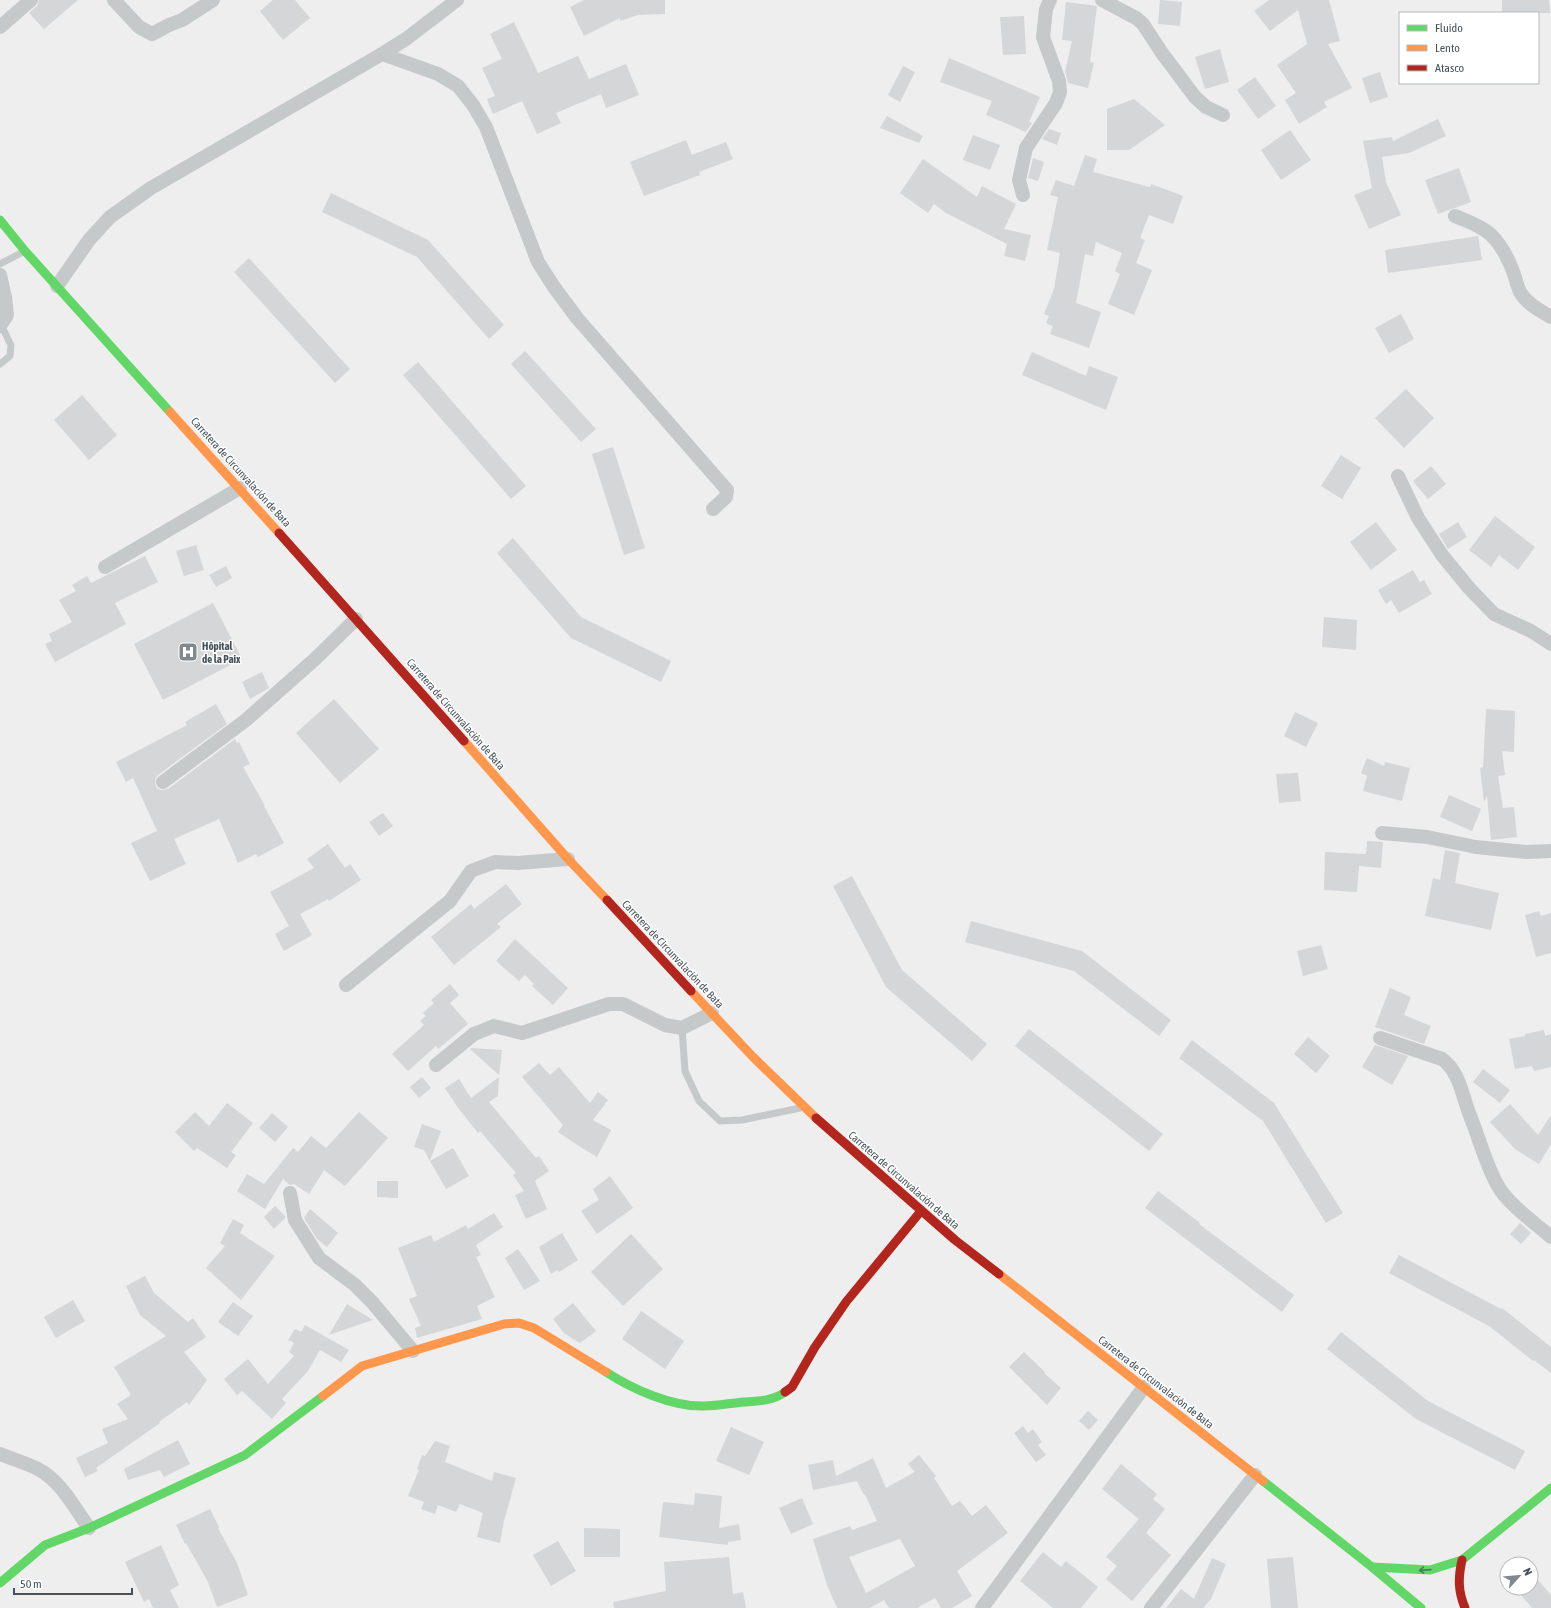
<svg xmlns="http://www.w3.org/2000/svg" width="1551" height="1608" viewBox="0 0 1551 1608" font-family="'Asap Condensed',sans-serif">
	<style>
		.building { fill: #d5d6d7; fill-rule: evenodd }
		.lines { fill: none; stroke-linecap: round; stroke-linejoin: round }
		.lane { stroke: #c6c9ca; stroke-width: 7 }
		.street { stroke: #c6c9ca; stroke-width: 14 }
		.fast { stroke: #63d668; stroke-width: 9 }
		.slow { stroke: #ff974d; stroke-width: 9 }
		.jam { stroke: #b3261e; stroke-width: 9 }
		.oneway { stroke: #4f7a5e }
		.labels { text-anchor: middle; stroke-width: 3; stroke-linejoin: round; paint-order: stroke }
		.street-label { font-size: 11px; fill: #46525a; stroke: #fff }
		.poi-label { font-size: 11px; font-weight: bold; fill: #46525a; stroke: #fff; text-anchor: start }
	</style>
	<rect width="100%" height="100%" fill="#efeeee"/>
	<g class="building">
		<polygon points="39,0 78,0 44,29 29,13 37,6"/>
		<polygon points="273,0 295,0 310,18 283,40 260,11"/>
		<polygon points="584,0 665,0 665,14 638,15 620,21 620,18 584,36 570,7"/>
		<polygon points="1160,0 1182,2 1180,26 1158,24"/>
		<polygon points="1269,0 1329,0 1340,41 1328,44 1352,88 1324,102 1327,107 1299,124 1285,100 1296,93 1277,65 1307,44 1298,10 1270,31 1254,11"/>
		<polygon points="1502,0 1549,0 1550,13 1502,13"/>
		<polygon points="1066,2 1097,6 1090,62 1094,63 1088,88 1068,83 1065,72 1072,41 1062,40"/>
		<polygon points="1024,16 1026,54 1003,55 1000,17"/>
		<polygon points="514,22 538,73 578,56 589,79 626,64 639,95 606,108 601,94 556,113 561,123 537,134 522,101 493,114 487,99 495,96 482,68 502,59 490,34"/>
		<polygon points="1220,49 1229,82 1205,89 1195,57"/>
		<polygon points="949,58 1040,97 1029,122 1032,123 1026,132 986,115 992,101 940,82"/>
		<polygon points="903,66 915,72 900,102 888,95"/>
		<polygon points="1380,72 1388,97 1370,103 1362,78"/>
		<polygon points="1255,77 1276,106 1258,119 1237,90"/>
		<polygon points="1134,99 1165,125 1129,150 1107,150 1107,109"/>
		<polygon points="887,116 923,136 919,143 880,128"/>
		<polygon points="1438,119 1446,136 1409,153 1382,157 1386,182 1401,215 1369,229 1354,195 1372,188 1363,141 1392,137 1393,141"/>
		<polygon points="1049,129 1061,133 1057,145 1042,139"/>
		<polygon points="1290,130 1311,160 1281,180 1261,150"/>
		<polygon points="973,135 1000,145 990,170 963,160"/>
		<polygon points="686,140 692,155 726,142 733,159 699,172 700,175 644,196 630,162"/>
		<polygon points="1085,155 1097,159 1093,172 1150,187 1151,184 1183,196 1173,224 1149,215 1140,238 1145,240 1136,263 1152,270 1134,315 1108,304 1120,274 1115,271 1122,253 1096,242 1093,256 1085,254 1076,303 1101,312 1089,348 1050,334 1053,326 1046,323 1049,316 1044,314 1054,289 1060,253 1047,250 1058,197 1050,195 1056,180 1074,186"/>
		<polygon points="1033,158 1044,162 1038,181 1028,178"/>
		<polygon points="923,159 977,197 982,186 1016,204 1004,229 1031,235 1025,261 1004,256 1007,244 946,213 934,204 928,213 900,193"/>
		<polygon points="1459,168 1471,202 1438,214 1425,180"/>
		<polygon points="331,193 428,240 504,325 489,339 417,257 322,212"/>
		<polygon points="1478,236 1482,260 1388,273 1385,250"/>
		<polygon points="249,258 350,369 335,383 234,272"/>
		<polygon points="1401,314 1414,339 1389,353 1375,328"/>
		<polygon points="525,351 596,429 581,442 511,364"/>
		<polygon points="1032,352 1086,376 1089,366 1118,377 1106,410 1022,375"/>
		<polygon points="418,362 526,486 511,499 403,375"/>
		<polygon points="1406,389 1434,418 1404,448 1375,418"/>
		<polygon points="82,395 117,435 89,460 54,420"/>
		<polygon points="613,447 645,548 624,555 592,454"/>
		<polygon points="1341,455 1361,468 1342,499 1321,486"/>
		<polygon points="1431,466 1446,484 1428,499 1413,481"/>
		<polygon points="1495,516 1535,547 1518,570 1499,555 1491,567 1469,550"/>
		<polygon points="1376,522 1397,550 1371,570 1350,542"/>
		<polygon points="1458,522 1467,537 1448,549 1439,534"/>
		<polygon points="513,538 581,617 671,661 661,682 571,638 497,553"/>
		<polygon points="196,545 204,570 184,576 176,551"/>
		<polygon points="145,556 158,582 115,603 126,624 55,662 45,644 52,641 49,634 72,622 59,600 76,591 72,585 87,576 91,583"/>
		<polygon points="226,566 232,578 216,587 209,575"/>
		<polygon points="1413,570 1420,582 1424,580 1432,594 1399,613 1391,600 1386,604 1378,590"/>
		<polygon points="213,603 242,659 163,700 134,644"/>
		<polygon points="1324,617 1357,620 1356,650 1322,647"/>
		<polygon points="262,672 269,688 250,699 242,682"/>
		<polygon points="334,699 379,749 340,783 296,733"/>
		<polygon points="216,704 227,724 158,775 155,779 156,787 160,790 168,789 235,739 237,743 239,742 250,764 243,767 265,806 264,806 284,843 258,857 256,854 238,863 219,819 174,839 186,864 150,881 131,843 157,831 133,778 126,782 116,762 187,725 185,722"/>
		<polygon points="1486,709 1515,711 1514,752 1502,751 1505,775 1498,776 1503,808 1514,807 1517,837 1491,840 1487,796 1484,802 1480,768 1483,767"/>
		<polygon points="1295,712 1318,723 1306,747 1284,736"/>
		<polygon points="1367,758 1384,766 1385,762 1410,768 1402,801 1363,791 1367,776 1361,773"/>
		<polygon points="1298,773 1301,801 1279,803 1276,774"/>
		<polygon points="1449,795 1481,809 1472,831 1440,817"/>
		<polygon points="383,813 393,826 379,836 369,822"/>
		<polygon points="1367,841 1383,842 1381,868 1359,866 1357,892 1324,890 1325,852 1366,854"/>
		<polygon points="328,844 345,868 350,864 361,880 329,901 328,899 300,914 312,935 284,951 275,934 289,926 270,892 314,868 307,859"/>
		<polygon points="1445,850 1460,853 1455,883 1499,893 1491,930 1425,916 1433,878 1440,880"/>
		<polygon points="852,876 902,970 987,1044 972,1061 886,987 833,886"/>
		<polygon points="506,884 522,904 497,924 501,927 454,965 431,937 471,904 474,909"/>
		<polygon points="1539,911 1541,916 1551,913 1551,953 1536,957 1525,915"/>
		<polygon points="971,921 1082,951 1171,1020 1159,1036 1074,971 965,942"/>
		<polygon points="515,939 568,988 553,1005 532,986 534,984 525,975 519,981 496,961"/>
		<polygon points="1321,945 1328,969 1303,976 1297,951"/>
		<polygon points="450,984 459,995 450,1003 468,1024 438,1049 436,1046 408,1071 392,1054 424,1025 420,1021 426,1016 423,1013 434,1003 431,1000"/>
		<polygon points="1390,988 1411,997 1404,1015 1431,1026 1424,1044 1375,1027"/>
		<polygon points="1029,1029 1163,1134 1149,1151 1015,1046"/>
		<polygon points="1544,1030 1545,1036 1551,1034 1551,1067 1534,1071 1532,1066 1515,1069 1509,1039 1525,1036 1525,1034"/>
		<polygon points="1308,1037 1330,1056 1316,1073 1294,1054"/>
		<polygon points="1192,1040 1274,1103 1343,1213 1326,1223 1263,1121 1179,1058"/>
		<polygon points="1375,1045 1408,1056 1392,1085 1362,1067"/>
		<polygon points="471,1048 502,1050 499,1075 470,1049"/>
		<polygon points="539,1063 550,1075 559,1067 590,1103 598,1092 608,1100 593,1120 611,1130 597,1157 582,1148 558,1132 563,1125 522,1077"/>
		<polygon points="1483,1069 1510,1090 1500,1103 1473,1082"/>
		<polygon points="422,1077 431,1088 419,1098 410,1087"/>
		<polygon points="499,1077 498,1096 489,1102 536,1158 539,1156 549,1171 535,1181 547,1209 526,1219 515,1195 524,1191 513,1175 516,1173 480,1131 478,1133 456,1105 445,1088 459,1079 471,1098"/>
		<polygon points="227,1103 253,1123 231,1152 236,1155 227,1168 197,1148 194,1151 175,1132 195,1112 209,1126"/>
		<polygon points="1510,1104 1538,1135 1551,1115 1551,1144 1539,1164 1515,1149 1490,1122"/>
		<polygon points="359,1112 388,1138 345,1186 324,1170 309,1194 294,1184 290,1185 283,1179 265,1209 237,1191 247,1174 264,1184 293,1148 298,1152 311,1136 326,1148"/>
		<polygon points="272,1113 288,1127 275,1142 259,1128"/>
		<polygon points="422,1124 441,1131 430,1161 424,1150 414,1147"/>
		<polygon points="453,1148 469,1176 446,1189 430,1161"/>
		<polygon points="610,1176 633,1208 597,1234 581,1211 599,1200 593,1189"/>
		<polygon points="377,1181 398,1181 398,1198 377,1197"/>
		<polygon points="1158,1191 1200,1223 1199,1224 1294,1295 1282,1312 1145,1208"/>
		<polygon points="275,1206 286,1217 274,1229 264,1217"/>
		<polygon points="310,1209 338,1233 327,1247 317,1239 304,1218"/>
		<polygon points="494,1213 503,1227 476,1245 481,1255 476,1257 495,1297 477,1306 482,1319 417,1338 415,1328 421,1326 409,1299 417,1296 398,1248 431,1235 434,1242 466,1225 468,1229"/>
		<polygon points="233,1219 244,1225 240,1233 275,1256 241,1300 206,1268 225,1246 220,1243"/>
		<polygon points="1520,1223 1531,1233 1521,1244 1510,1234"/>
		<polygon points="562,1233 578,1260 559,1272 557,1270 551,1274 539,1247"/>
		<polygon points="631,1234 663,1269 623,1306 591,1272"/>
		<polygon points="518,1249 540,1281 524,1290 505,1258"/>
		<polygon points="1399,1255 1501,1309 1502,1308 1551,1347 1551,1373 1534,1360 1533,1361 1489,1326 1389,1273"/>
		<polygon points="145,1276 154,1293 188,1322 193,1318 206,1337 184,1352 207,1380 189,1405 187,1402 159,1422 160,1423 96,1468 98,1471 85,1477 76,1458 108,1443 102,1429 128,1419 117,1404 131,1395 114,1367 166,1336 140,1315 126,1286"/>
		<polygon points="73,1300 85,1321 56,1338 44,1317"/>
		<polygon points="233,1302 253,1316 238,1336 218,1322"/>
		<polygon points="573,1303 596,1331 580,1343 564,1333 553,1319"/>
		<polygon points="347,1304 373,1320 329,1335"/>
		<polygon points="641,1311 684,1341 665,1369 622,1339"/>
		<polygon points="305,1325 349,1350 341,1362 320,1350 308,1371 282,1399 286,1403 272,1419 242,1391 237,1395 224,1379 248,1359 268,1384 294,1356 289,1352 294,1343 288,1340 295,1329 301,1332"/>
		<polygon points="1341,1332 1428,1401 1525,1451 1515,1470 1416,1419 1371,1384 1327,1349"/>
		<polygon points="1024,1352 1045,1372 1044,1373 1061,1388 1047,1405 1009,1367"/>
		<polygon points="1088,1411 1098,1420 1089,1430 1079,1421"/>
		<polygon points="1023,1426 1028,1433 1033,1429 1042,1442 1038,1445 1046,1455 1036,1462 1014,1433"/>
		<polygon points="731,1427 764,1442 749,1475 716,1461"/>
		<polygon points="178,1440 190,1464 164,1477 160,1470 128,1480 124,1469"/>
		<polygon points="435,1441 450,1446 445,1462 492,1481 494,1472 516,1478 504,1521 500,1543 477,1537 483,1513 460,1504 456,1512 438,1505 435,1514 421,1509 424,1502 408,1496 419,1470 417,1469 422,1455 425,1456"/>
		<path d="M 919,1455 L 936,1476 L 934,1478 L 952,1506 L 960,1501 L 972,1516 L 986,1505 L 1008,1533 L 957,1571 L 972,1596 L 952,1608 L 941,1608 L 935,1598 L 917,1608 L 889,1608 L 884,1600 L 870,1608 L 837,1608 L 827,1585 L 813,1539 L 850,1526 L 852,1530 L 877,1521 L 865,1494 L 864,1495 L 857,1481 L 813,1490 L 808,1465 L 833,1460 L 836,1476 L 873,1458 L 886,1488 L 915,1472 L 908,1464 ZM 900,1539 L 915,1566 L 866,1593 L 849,1557 Z"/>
		<polygon points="1121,1464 1157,1494 1153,1499 1165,1509 1146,1533 1171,1555 1132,1601 1106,1579 1117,1566 1106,1557 1139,1519 1102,1489"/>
		<polygon points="695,1493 722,1496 719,1528 739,1524 741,1540 728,1542 728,1545 659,1537 663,1502 694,1505"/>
		<polygon points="802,1498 813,1524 791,1534 779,1508"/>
		<polygon points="210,1509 219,1527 218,1528 237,1563 248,1595 217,1607 208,1582 186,1543 185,1544 176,1525"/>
		<polygon points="584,1528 620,1529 620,1557 584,1557"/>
		<polygon points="558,1541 576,1571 551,1586 533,1555"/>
		<polygon points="161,1545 179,1585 170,1590 179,1608 153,1608 149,1599 144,1602 125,1562"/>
		<polygon points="1043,1552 1061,1567 1066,1561 1098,1587 1081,1608 1053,1608 1020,1581"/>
		<polygon points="729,1557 733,1594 743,1592 746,1608 614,1608 613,1602 666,1591 664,1562"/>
		<polygon points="1293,1557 1298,1608 1271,1608 1267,1559"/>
		<polygon points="1212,1558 1226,1564 1211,1599 1204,1607 1205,1608 1166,1608 1181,1589 1194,1599"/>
		<polygon points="1531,1572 1551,1595 1551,1608 1532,1608 1515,1588 1531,1588"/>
	</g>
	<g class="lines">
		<g class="lane">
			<polyline points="0,264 23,252"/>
			<polyline points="0,364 10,356 11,345 1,325"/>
			<polyline points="682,1028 685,1071 699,1101 720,1121 742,1120 800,1108"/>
		</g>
		<g class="street">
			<polyline points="114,0 139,27 152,34 169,25 182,20 213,0"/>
			<polyline points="1102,0 1136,18 1143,24 1162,53 1195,97 1206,107 1223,115"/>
			<polyline points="0,27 31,0"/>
			<polyline points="382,54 438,74 458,86 473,105 486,127 538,262 554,287 577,318 727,490 726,497 713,509"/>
			<polyline points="1023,195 1019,180 1026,148 1056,103 1060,92 1059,81 1043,37 1046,9 1050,0"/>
			<path d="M 1455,216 C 1467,221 1480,225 1490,234 C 1502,245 1509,260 1514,274 C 1516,280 1517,286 1520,292 C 1527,304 1539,310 1551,317"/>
			<polyline points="0,275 5,297 7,315 0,326"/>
			<polyline points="57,286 89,240 110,217 151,188 382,54 406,39 457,0"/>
			<polyline points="1398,476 1418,518 1442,555 1469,588 1494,614 1531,631 1551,644"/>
			<polyline points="105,567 240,488"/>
			<polyline points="163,782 246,720 314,660 356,619"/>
			<polyline points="1382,833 1427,837 1476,847 1526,852 1551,851"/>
			<polyline points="346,985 450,901 471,871 495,862 518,863 568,859"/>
			<path d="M 1380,1038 L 1442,1059 C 1459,1071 1462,1094 1469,1113 C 1479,1137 1485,1163 1498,1186 C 1508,1204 1535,1223 1551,1237"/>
			<polyline points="436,1065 474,1034 494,1026 522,1033 609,1004 623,1004 665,1025 682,1028 712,1013"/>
			<polyline points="290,1193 295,1220 319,1258 355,1285 372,1302 413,1351"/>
			<path d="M 0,1454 C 12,1459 26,1463 38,1469 C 61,1481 74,1507 89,1528"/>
			<polyline points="982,1608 1144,1387"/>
			<polyline points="1151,1608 1255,1475"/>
		</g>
		<g class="fast">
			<polyline points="0,220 25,251 170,412"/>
			<path d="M 606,1372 C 632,1389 672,1407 704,1406 C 717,1406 731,1403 744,1402 C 758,1401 773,1401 785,1392"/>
			<polyline points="1263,1481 1372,1567 1421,1608"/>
			<polyline points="1372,1567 1430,1570 1462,1560 1551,1488"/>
			<polyline points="0,1583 45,1545 89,1528 245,1455 323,1396"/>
		</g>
		<g class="slow">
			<polyline points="170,412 279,533"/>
			<polyline points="464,741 568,859 607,900"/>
			<polyline points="691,991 753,1057 816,1118"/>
			<polyline points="999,1274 1263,1481"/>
			<polyline points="323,1396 362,1366 504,1324 519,1323 534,1328 606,1372"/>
		</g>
		<g class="jam">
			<polyline points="279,533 464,741"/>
			<polyline points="607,900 691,991"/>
			<polyline points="816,1118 955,1240 999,1274"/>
			<polyline points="785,1392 792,1387 815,1347 846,1302 921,1211"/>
			<path d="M 1462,1560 C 1458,1578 1458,1591 1465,1608"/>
		</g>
	</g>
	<defs><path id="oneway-shaft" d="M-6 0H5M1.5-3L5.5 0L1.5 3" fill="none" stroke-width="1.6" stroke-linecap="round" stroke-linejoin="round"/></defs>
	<use class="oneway" href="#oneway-shaft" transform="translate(1425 1570) rotate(176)"/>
	<defs>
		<symbol id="hospital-square" viewBox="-11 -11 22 22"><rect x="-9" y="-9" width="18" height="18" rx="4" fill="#81898e" stroke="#fff"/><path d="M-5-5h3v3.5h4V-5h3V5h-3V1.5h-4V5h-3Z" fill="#fff"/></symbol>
	</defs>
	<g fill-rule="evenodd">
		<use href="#hospital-square" x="177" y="641" width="22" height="22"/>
	</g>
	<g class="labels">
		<g class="street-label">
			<text transform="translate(241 472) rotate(48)" y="4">Carretera de Circunvalación de Bata</text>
			<text transform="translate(456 714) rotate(49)" y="4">Carretera de Circunvalación de Bata</text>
			<text transform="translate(673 954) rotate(47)" y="4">Carretera de Circunvalación de Bata</text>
			<text transform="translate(904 1180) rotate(41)" y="4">Carretera de Circunvalación de Bata</text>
			<text transform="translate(1156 1382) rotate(38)" y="4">Carretera de Circunvalación de Bata</text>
		</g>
		<g class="poi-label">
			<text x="202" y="650">Hôpital<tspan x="202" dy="13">de la Paix</tspan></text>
		</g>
	</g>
	<rect x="1399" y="12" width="140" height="72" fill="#ffffff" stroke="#b5babd"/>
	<rect x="1407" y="25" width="20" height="6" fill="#63d668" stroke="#b5babd"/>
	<text x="1435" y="32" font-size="12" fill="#46525a">Fluido</text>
	<rect x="1407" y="45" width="20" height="6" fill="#ff974d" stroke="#b5babd"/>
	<text x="1435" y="52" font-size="12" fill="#46525a">Lento</text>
	<rect x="1407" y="65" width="20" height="6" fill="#b3261e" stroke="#b5babd"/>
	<text x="1435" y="72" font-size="12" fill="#46525a">Atasco</text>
	<g transform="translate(1519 1576) rotate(63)"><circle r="19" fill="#ffffff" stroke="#b5babd"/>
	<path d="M0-3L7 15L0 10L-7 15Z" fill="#81898e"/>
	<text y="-6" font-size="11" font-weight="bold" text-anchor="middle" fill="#46525a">N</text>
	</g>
	<path d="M14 1588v6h118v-6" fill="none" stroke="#46525a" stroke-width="2"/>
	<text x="20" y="1588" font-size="12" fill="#46525a" stroke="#ffffff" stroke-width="3" paint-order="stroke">50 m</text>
</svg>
